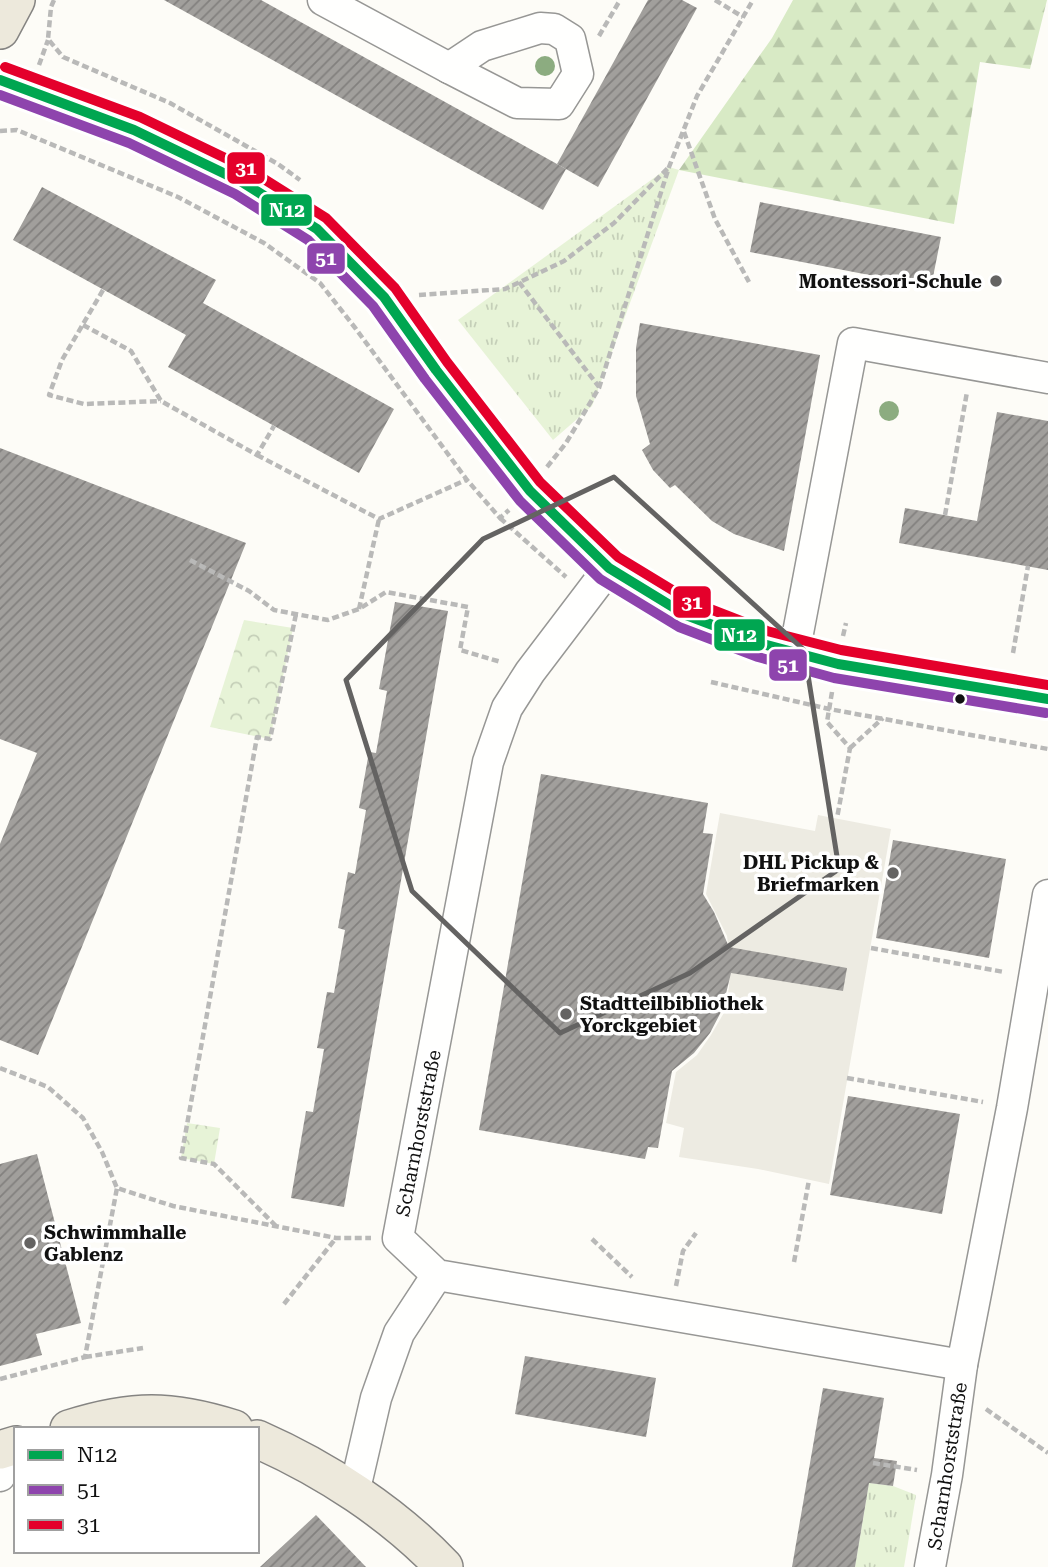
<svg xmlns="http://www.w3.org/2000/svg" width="1048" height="1567" viewBox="0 0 1048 1567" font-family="'Roboto Serif',serif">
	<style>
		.grass { fill: url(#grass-tufts) }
		.forest { fill: url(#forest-firs) }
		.park { fill: url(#park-crowns) }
		.plaza { fill: #edebe2 }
		.building { fill: url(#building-hatch) }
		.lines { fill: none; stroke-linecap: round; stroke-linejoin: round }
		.minor-casing { stroke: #979795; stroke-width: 33 }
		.major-casing { stroke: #858482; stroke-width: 40 }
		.path { stroke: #b9b9b8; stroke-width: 4.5; stroke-dasharray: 7 3.5; stroke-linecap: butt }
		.minor { stroke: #fffffe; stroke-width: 30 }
		.major { stroke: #ede9dc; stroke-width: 37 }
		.bus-1-casing { stroke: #fff; stroke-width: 16 }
		.bus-2-casing { stroke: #fff; stroke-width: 16 }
		.bus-3-casing { stroke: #fff; stroke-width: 16 }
		.bus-1 { stroke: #00a651; stroke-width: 10 }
		.bus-2 { stroke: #8e44ad; stroke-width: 10 }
		.bus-3 { stroke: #e4002b; stroke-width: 10 }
		.tree { fill: #8cac80 }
		.marked { fill: none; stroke: #646362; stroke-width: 5; stroke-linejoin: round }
		.poi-dot { fill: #646362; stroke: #fff; stroke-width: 2.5 }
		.bus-dot { fill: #111; stroke: #fff; stroke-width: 2.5 }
		.labels { text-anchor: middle; stroke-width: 7; stroke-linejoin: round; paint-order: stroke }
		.poi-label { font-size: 19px; font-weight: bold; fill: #111; stroke: #fff; text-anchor: end }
		.street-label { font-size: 19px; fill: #111; stroke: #fff }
		.line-badge { stroke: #fff; stroke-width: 2.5 }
		.badge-label { font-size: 19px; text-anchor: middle; font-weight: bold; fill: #fff }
	</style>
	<defs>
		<pattern id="grass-tufts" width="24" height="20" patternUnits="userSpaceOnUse" patternTransform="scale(1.75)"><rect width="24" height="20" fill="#e7f3d7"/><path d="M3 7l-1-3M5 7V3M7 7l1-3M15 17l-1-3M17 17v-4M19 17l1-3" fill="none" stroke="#c5cfb8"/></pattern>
		<pattern id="forest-firs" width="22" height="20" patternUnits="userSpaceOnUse" patternTransform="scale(1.75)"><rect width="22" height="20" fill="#d8eac5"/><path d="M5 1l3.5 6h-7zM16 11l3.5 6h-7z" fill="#b8c8a8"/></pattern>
		<pattern id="park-crowns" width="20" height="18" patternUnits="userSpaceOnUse" patternTransform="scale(1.75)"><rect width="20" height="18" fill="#e7f3d7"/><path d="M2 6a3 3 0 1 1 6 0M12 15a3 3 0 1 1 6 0" fill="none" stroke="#c5cfb8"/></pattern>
		<pattern id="building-hatch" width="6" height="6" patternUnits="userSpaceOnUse" patternTransform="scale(1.75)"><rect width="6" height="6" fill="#a19f9c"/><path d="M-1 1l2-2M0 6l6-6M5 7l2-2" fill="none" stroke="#82807e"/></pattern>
	</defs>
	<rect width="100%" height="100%" fill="#fdfcf7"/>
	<g class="grass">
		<polygon points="669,167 679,170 592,406 553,440 458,320"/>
		<polygon points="869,1483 893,1486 916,1495 904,1567 855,1567"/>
	</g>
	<polygon class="forest" points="793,0 1047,0 1030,69 980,62 954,224 679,170 772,38"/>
	<g class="park">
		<polygon points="244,620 293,628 270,739 210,727"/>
		<polygon points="187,1123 220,1128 214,1164 181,1158"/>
	</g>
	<polygon class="plaza" points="720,813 815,831 818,815 891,829 829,1184 758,1169 679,1157 684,1128 666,1123 676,1072 697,1055 711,1035 725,1011 729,987 730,960 727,936 706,894"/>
	<g class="building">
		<polygon points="164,0 261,0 566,169 543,210"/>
		<polygon points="648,0 682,0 697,8 598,187 557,164"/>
		<polygon points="42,187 216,280 203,303 394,409 359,473 168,367 186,335 13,240"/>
		<polygon points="760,202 941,237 931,287 750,252"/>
		<polygon points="640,323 820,355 784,551 734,534 712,521 675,485 670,488 653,470 642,450 650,444 636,396 636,348"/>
		<polygon points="997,412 1048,421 1048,570 899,543 905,508 977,521"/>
		<polygon points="0,448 246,543 38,1055 0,1040 0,844 37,753 0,739"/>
		<polygon points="395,602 448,611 344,1207 291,1198 306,1111 313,1112 324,1049 317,1048 327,992 334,993 345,930 338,928 348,872 355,874 366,810 359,808 369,752 376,753 387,691 379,689"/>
		<polygon points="541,774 708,803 703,833 713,834 703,894 714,912 729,947 847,968 843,991 731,973 722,1010 710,1033 694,1053 672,1071 658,1148 648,1147 645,1159 479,1130"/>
		<polygon points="893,840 1006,859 989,958 876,938"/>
		<polygon points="848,1096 960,1114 942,1214 830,1195"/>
		<polygon points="37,1154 81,1323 36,1334 42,1355 0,1366 0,1164"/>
		<polygon points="525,1356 656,1378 646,1437 515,1414"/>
		<polygon points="823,1388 884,1398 874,1458 897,1461 893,1486 869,1483 855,1567 792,1567"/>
		<polygon points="316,1515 366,1567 260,1567"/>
	</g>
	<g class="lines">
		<defs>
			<g id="minor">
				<polyline points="323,0 449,68"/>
				<polygon points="540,28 554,29 570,39 578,74 559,104 517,103 449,68 482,46"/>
				<polyline points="0,80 134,130 242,182 317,229 384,297 436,370 530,491 609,568 686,615 763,644 838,664 1048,699"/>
				<polyline points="609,568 530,672 507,708 488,762 398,1238 437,1275 962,1365"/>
				<polyline points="794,654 853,343 1048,378"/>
				<polyline points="0,1476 9,1447"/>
				<polyline points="354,1493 376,1398 399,1333 437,1275"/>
				<polyline points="930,1567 947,1475 962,1365 1012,1108 1048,895"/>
			</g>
			<g id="major">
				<polyline points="0,30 16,0"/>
				<path d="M 69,1429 C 132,1409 171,1409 234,1429"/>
				<path d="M 257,1439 C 325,1469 393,1513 444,1567"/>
				<polyline points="0,1450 16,1445"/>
			</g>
		</defs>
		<use href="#minor" class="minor-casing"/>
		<use href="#major" class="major-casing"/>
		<g class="path">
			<polyline points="54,0 51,7 48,39 63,57 170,103 278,164 300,180"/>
			<polyline points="715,0 743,17"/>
			<polyline points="599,36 620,0"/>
			<polyline points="39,65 48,40"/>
			<polyline points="0,131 17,130 178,197 264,243 320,283 356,329 467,480 500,518 509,510"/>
			<polyline points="684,132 715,219 749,282"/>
			<polyline points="519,282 599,387"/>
			<polyline points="103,290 62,360 49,395 84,404 161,401"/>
			<polyline points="419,295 505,289 564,261 614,223 668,168"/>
			<polyline points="83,325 131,351 161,401 257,455 274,426"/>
			<polyline points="257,455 379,519 466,480"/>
			<polyline points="547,467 566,443 599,388 669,167 697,96 753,0"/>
			<polyline points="945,515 967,392"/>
			<polyline points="500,518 566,577"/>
			<polyline points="190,560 249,591 274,610 328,620 359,609 386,592 468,607 460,650 501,662"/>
			<polyline points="359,609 379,519"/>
			<polyline points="843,636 846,623"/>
			<polyline points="1013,653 1028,566"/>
			<polyline points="711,682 829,709 1048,749"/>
			<polyline points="832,692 827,722 850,748 837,818"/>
			<polyline points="850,748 883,718"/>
			<polyline points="871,948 1004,972"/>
			<polyline points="0,1068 48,1087 83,1118 102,1152 117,1188 173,1206 336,1238 371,1238"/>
			<polyline points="847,1078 983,1102"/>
			<polyline points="276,1226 214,1164 181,1158 257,737 270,739 296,614"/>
			<polyline points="592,1239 632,1277"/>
			<polyline points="794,1262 809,1180"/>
			<polyline points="676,1286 683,1251 696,1233"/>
			<polyline points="284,1304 336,1238"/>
			<polyline points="85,1357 143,1348"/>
			<polyline points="0,1379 85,1357 117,1188"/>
			<polyline points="986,1409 1048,1453"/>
			<polyline points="873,1463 917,1470"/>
		</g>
		<use href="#minor" class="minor"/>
		<use href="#major" class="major"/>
		<defs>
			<polyline id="bus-1" points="0,80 134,130 242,182 317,229 384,297 436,370 530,491 609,568 686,615 763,644 838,664 1048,699"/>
			<polyline id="bus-2" points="0,95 129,143 235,194 308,240 373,306 425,379 520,501 600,579 679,627 758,657 834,678 1046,713"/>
			<polyline id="bus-3" points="5,67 140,117 248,169 326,218 395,288 447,362 540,482 618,557 692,602 767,631 841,650 1048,685"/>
		</defs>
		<use href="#bus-1" class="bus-1-casing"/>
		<use href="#bus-2" class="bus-2-casing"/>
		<use href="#bus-3" class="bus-3-casing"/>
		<use href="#bus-1" class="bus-1"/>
		<use href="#bus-2" class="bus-2"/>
		<use href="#bus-3" class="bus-3"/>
	</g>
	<g class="tree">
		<circle cx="545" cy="66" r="10"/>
		<circle cx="889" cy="411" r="10"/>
	</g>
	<path class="marked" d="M 614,477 L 804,650 L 839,869 L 690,973 L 560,1033 L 412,891 L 346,680 L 483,539 Z"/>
	<g class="poi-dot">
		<circle cx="996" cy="281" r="7"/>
		<circle cx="893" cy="873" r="7"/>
		<circle cx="566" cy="1014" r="7"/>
		<circle cx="30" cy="1243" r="7"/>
	</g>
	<circle class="bus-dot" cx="960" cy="699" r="6"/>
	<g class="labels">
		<g class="poi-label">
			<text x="982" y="288">Montessori-Schule</text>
			<text x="879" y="869">DHL Pickup &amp;<tspan x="879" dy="22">Briefmarken</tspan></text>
			<text x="580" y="1010" text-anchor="start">Stadtteilbibliothek<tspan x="580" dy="22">Yorckgebiet</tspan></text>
			<text x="44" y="1239" text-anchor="start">Schwimmhalle<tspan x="44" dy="22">Gablenz</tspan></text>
		</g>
		<g class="street-label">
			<text transform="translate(418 1133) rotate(-79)" y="7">Scharnhorststraße</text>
			<text transform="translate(947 1466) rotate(-81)" y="7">Scharnhorststraße</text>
		</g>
	</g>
	<g class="line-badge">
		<rect x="226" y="151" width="40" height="34" rx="7" fill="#e4002b"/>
		<rect x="260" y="193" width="53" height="34" rx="7" fill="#00a651"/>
		<rect x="306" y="242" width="40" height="33" rx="7" fill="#8e44ad"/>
		<rect x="672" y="585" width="40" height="34" rx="7" fill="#e4002b"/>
		<rect x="713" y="618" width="53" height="34" rx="7" fill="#00a651"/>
		<rect x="768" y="648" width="40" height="34" rx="7" fill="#8e44ad"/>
	</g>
	<g class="badge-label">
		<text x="246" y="175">31</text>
		<text x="287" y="217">N12</text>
		<text x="326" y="265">51</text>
		<text x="692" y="609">31</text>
		<text x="739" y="642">N12</text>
		<text x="788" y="672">51</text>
	</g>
	<rect x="14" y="1427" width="245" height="126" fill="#ffffff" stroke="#a0a0a0" stroke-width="2"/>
	<rect x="28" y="1450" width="35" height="10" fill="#00a651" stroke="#a0a0a0" stroke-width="2"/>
	<text x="77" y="1462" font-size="21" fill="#111111">N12</text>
	<rect x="28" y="1485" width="35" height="10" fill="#8e44ad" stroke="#a0a0a0" stroke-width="2"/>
	<text x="77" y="1497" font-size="21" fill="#111111">51</text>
	<rect x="28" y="1520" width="35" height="10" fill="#e4002b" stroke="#a0a0a0" stroke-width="2"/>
	<text x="77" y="1532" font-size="21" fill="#111111">31</text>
</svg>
